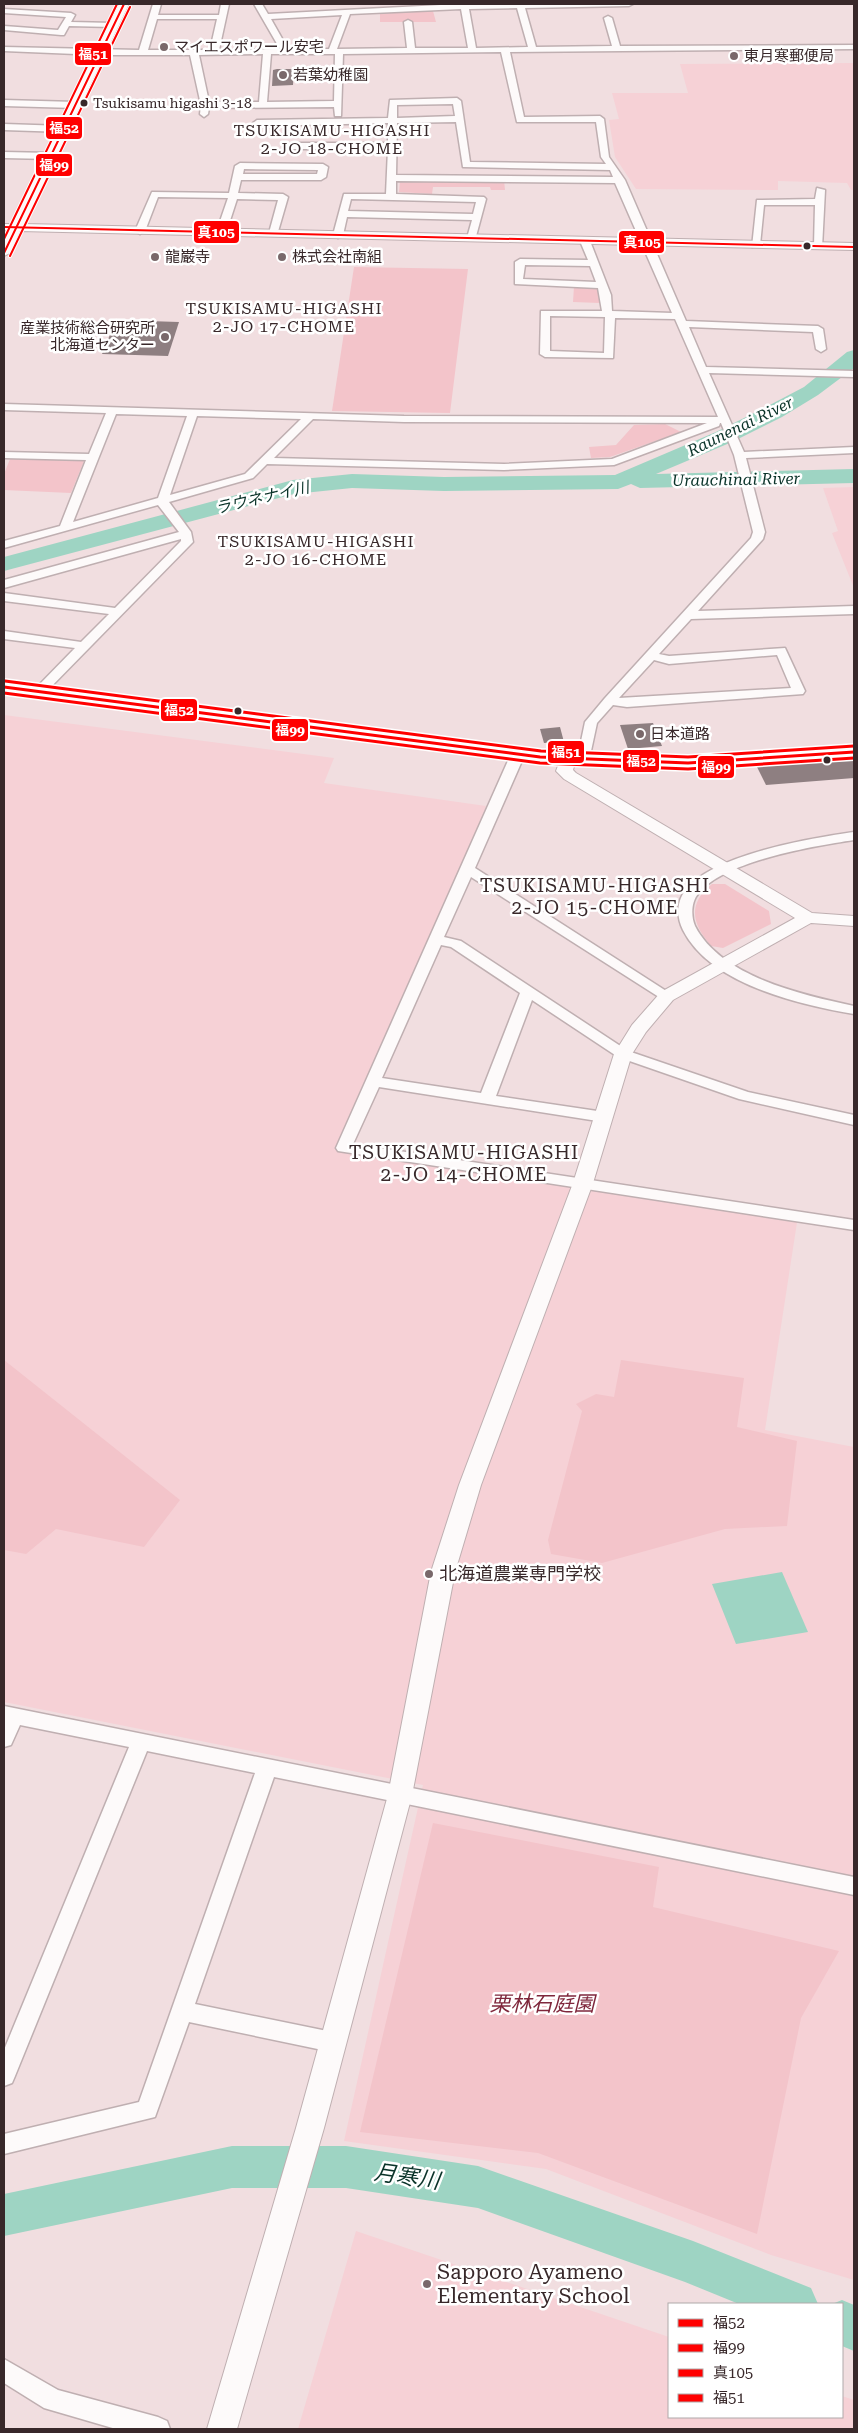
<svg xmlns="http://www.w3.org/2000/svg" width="858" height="2433" viewBox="0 0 858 2433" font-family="'Roboto Serif','Noto Sans JP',serif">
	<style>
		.built { fill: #f6d1d6 }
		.green { fill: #f3c4ca }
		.water { fill: #9ed4c3 }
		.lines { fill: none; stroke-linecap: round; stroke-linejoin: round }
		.river { fill: #9ed4c3; fill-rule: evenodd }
		.building { fill: #8e7f81 }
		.minor-casing { stroke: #bfafb1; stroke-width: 3 }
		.tertiary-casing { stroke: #bfafb1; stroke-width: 2 }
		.minor { fill: #fdfafa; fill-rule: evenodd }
		.tertiary { fill: #fdfafa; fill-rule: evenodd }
		.bus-1-far1-casing { stroke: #fff; stroke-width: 4 }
		.bus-1-casing { stroke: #fff; stroke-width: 6 }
		.bus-2-far1-casing { stroke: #fff; stroke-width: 4 }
		.bus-2-casing { stroke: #fff; stroke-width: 6 }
		.bus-3-casing { stroke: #fff; stroke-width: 4 }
		.bus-4-far1-casing { stroke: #fff; stroke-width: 4 }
		.bus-4-casing { stroke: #fff; stroke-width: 6 }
		.bus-1-far1 { stroke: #f00; stroke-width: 2 }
		.bus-1 { stroke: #f00; stroke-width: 3 }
		.bus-2-far1 { stroke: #f00; stroke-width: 2 }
		.bus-2 { stroke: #f00; stroke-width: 3 }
		.bus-3 { stroke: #f00; stroke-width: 2 }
		.bus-4-far1 { stroke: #f00; stroke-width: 2 }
		.bus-4 { stroke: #f00; stroke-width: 3 }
		.poi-dot { fill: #79686a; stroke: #fff; stroke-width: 2 }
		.bus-dot { fill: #38282a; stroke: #fff; stroke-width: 2 }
		.labels { text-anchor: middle; stroke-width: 5; stroke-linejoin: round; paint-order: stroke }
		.far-bus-label { font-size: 14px; fill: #38282a; stroke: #fff; text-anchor: start }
		.far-poi-label { font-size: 15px; fill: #38282a; stroke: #fff; text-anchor: start }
		.far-neighbourhood-label { font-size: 16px; letter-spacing: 1px; fill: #38282a; stroke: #fff }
		.far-water-label { font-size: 16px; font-style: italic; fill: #0a3329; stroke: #fff }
		.poi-label { font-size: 18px; fill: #38282a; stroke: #fff; text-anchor: start }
		.neighbourhood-label { font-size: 19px; letter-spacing: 1px; fill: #38282a; stroke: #fff }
		.near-park-label { font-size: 21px; font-style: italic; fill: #7f273c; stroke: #fff }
		.near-poi-label { font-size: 21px; fill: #38282a; stroke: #fff; text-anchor: start }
		.near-water-label { font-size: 22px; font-style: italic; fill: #0a3329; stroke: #fff }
		.line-badge { stroke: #fff; stroke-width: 2 }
		.badge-label { font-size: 14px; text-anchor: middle; font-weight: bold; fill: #fff }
	</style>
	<rect width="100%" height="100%" fill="#f1dee0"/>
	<g class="built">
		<polygon points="854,63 854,190 851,190 847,183 778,181 778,190 636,189 615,157 609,120 619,119 612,93 688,93 680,64"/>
		<polygon points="854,487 854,588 832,533 838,531 823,488"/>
		<polygon points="4,715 334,758 324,783 486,806 465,869 338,1151 798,1216 765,1430 854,1447 854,2280 771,2255 546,2169 344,2141 423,1785 4,1702"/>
		<polygon points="356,2231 669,2337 669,2417 842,2417 842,2396 854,2400 854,2429 298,2429"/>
	</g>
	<g class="green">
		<polygon points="433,11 436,22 380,22 380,12"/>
		<polygon points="504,180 505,190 491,190 490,187 433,187 432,194 399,192 400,181"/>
		<polygon points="354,267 468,269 450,413 332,411"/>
		<polygon points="574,286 597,288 601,296 600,303 573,302"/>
		<polygon points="665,424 681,432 610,457 591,458 589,447 616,445 634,425"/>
		<polygon points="14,458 82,459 84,461 71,493 4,490 4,474 10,459"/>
		<path d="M 712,884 L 725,884 L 769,911 L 771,924 L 723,948 L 711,946 C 692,924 687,904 712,884 Z"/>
		<polygon points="4,1360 180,1500 144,1547 56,1529 26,1554 4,1550"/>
		<polygon points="621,1360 744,1378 737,1427 797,1441 787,1526 725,1529 602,1563 551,1554 548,1540 582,1411 576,1404 596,1394 614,1397"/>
		<polygon points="433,1823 659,1867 653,1907 839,1951 801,2018 757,2234 538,2153 360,2132"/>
	</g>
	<polygon class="water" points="782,1572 808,1632 736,1644 712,1584"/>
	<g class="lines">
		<g class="river">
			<polygon points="854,350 854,368 818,395 782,417 732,442 656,474 854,469 854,483 640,488 631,484 618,489 444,491 352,488 294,494 4,571 4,557 293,480 352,474 444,477 615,475 716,432 766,407 804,387 847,352"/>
			<polygon points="232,2146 346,2146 478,2166 693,2241 811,2288 818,2304 739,2304 685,2282 478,2208 346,2188 232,2188 4,2236 4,2194"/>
			<polygon points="842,2300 854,2305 854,2351 842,2346 842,2304 832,2304"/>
		</g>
	</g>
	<g class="building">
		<polygon points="277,69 294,69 293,85 272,86 273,70"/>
		<polygon points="116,320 179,322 168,356 102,354"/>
		<polygon points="653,723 662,746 628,749 620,725"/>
		<polygon points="560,727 564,742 544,743 540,729"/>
		<polygon points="854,759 854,778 766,785 757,767"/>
	</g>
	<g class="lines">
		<defs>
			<g id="minor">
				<path d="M 153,4 L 161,4 L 158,15 L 219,15 L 221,4 L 229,4 L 219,50 L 280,49 L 254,4 L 262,4 L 268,14 L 460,4 L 633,4 L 629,6 L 525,8 L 536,47 L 612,46 L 604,18 L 608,16 L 612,18 L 620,46 L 854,45 L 854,49 L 510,52 L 524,117 L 600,116 L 604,119 L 609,157 L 625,180 L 686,321 L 818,326 L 823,329 L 826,349 L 821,352 L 816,349 L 813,332 L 689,327 L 706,367 L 854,371 L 854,377 L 709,373 L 744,452 L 854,447 L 854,453 L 746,458 L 765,532 L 763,539 L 698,611 L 854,606 L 854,614 L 691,619 L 659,654 L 669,656 L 785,648 L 805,691 L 803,694 L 627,707 L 613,705 L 597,723 L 591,751 L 569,761 L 562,757 L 580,746 L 585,722 L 605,698 L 751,538 L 753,532 L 734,455 L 721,423 L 720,423 L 719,426 L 614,465 L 504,470 L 267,464 L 253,478 L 169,502 L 191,532 L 193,542 L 191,544 L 43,695 L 35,695 L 33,692 L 35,689 L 75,648 L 4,639 L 4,631 L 81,642 L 109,614 L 4,601 L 4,593 L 115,608 L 181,541 L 181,539 L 4,588 L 4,580 L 179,532 L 158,505 L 4,548 L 4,541 L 60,526 L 86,460 L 4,458 L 4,452 L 89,454 L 106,413 L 4,410 L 4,404 L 404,416 L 718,417 L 675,319 L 615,318 L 613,358 L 545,357 L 540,354 L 541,311 L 602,311 L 598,288 L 515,284 L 515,262 L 520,259 L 588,260 L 580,241 L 582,239 L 590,241 L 611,295 L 612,311 L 672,313 L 615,183 L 396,181 L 396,194 L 484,197 L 486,199 L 475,240 L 467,238 L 472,220 L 347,217 L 343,235 L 338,238 L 333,235 L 344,194 L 386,194 L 388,149 L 292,149 L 288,146 L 292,143 L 388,143 L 388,123 L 257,126 L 253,123 L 257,120 L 388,118 L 390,100 L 457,98 L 461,101 L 470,162 L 606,164 L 601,157 L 596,122 L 517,122 L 501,52 L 343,54 L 341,116 L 335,116 L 334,107 L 209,108 L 208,114 L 204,117 L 200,114 L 201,105 L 190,55 L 100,55 L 4,51 L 4,47 L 139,50 ZM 517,8 L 528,47 L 476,48 L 469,9 ZM 461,9 L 468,48 L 415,48 L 412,22 L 408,20 L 404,22 L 407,48 L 337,49 L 350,14 ZM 342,15 L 329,49 L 288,49 L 271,19 ZM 157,19 L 217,19 L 210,50 L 148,50 ZM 263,54 L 259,102 L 209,102 L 199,55 ZM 271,54 L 335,54 L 334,101 L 267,102 ZM 453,104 L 455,116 L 397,118 L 397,105 ZM 456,122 L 463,167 L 610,170 L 613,177 L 396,175 L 397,123 ZM 351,199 L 476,202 L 473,214 L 348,211 ZM 525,265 L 590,266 L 596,282 L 523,279 ZM 550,316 L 605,317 L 604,353 L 550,351 ZM 116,414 L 187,416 L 158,498 L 73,522 ZM 197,416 L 301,419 L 245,474 L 170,495 ZM 313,419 L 404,422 L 707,423 L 612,459 L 504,464 L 274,458 ZM 777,655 L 791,688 L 619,698 L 654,660 L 669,664 Z"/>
				<polygon points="4,9 71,13 75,15 71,22 113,23 117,25 113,27 69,26 64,35 61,35 4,30 4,26 58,30 66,17 4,13"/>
				<polygon points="4,100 76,102 80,105 76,108 4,106"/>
				<polygon points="4,124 65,126 69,129 65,132 4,130"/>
				<polygon points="4,152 51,153 55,156 51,159 4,158"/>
				<path d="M 240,163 L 323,164 L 328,167 L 326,177 L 321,180 L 241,180 L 238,193 L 283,194 L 288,197 L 277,235 L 269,233 L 278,200 L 237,199 L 226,233 L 221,236 L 216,233 L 228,198 L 158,197 L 145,231 L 140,234 L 135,231 L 152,192 L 229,193 L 235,166 ZM 244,169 L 318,170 L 317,174 L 243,174 Z"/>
				<polygon points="817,188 825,190 822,248 814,246 815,205 764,205 760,245 752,247 757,200 815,199"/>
				<path d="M 518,750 L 525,754 L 475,868 L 674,996 L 672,999 L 662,999 L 471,877 L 444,937 L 461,941 L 628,1051 L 748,1092 L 854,1115 L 854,1125 L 739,1099 L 618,1057 L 532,1000 L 496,1096 L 604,1112 L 610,1114 L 612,1117 L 610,1120 L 604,1122 L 379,1087 L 353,1144 L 854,1220 L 854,1230 L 338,1151 L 336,1148 L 511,754 ZM 441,945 L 451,947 L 520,993 L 481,1093 L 382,1078 Z"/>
				<path d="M 854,832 L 854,840 C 814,846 723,861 698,894 C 691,902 691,917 695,926 C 721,977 803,995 854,1006 L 854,1014 C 800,1005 710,984 683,930 C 677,918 676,903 685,891 C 711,855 811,838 854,832 Z"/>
				<polygon points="4,1706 854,1877 854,1895 274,1777 195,2004 332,2032 340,2035 343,2042 340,2049 332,2052 189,2022 155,2117 4,2154 4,2134 139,2102 255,1773 147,1751 15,2076 12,2083 4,2086 4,2050 129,1747 20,1725 11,1745 4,1747"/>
				<polygon points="4,2359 58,2390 158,2417 167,2421 170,2429 116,2429 44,2408 4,2383"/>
			</g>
			<g id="tertiary">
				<polygon points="119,4 129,4 24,224 854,243 854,250 20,231 10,253 4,256 4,241 9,231 4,230 4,224 12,224"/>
				<polygon points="4,682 540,752 688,758 854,747 854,757 688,768 575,763 573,770 576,773 812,913 854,916 854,926 811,923 673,1000 646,1032 632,1054 593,1183 481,1485 455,1572 412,1795 324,2128 237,2429 207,2429 296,2128 388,1795 431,1572 459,1485 573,1183 614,1054 632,1025 661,992 795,918 564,779 556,771 559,763 4,692"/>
			</g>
		</defs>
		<use href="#minor" class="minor-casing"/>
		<use href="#tertiary" class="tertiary-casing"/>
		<use href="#minor" class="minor"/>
		<use href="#tertiary" class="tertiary"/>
		<defs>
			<polyline id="bus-1-far1" points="4,253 124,4"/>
			<polyline id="bus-1" points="4,687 540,757 688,763 854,752"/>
			<polyline id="bus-2-far1" points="10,256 130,7"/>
			<polyline id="bus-2" points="4,693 540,763 688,769 854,758"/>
			<polyline id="bus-3" points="4,227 854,247"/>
			<polyline id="bus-4-far1" points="4,239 117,4"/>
			<polyline id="bus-4" points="5,681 541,751 688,757 854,746"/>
		</defs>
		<use href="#bus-1-far1" class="bus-1-far1-casing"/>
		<use href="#bus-1" class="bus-1-casing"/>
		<use href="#bus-2-far1" class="bus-2-far1-casing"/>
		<use href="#bus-2" class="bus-2-casing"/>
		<use href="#bus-3" class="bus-3-casing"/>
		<use href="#bus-4-far1" class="bus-4-far1-casing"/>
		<use href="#bus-4" class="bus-4-casing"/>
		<use href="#bus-1-far1" class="bus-1-far1"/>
		<use href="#bus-1" class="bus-1"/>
		<use href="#bus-2-far1" class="bus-2-far1"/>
		<use href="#bus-2" class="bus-2"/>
		<use href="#bus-3" class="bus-3"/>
		<use href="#bus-4-far1" class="bus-4-far1"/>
		<use href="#bus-4" class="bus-4"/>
	</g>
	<g class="poi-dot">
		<circle cx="164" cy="47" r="5"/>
		<circle cx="734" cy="56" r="5"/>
		<circle cx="283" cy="75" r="5"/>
		<circle cx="155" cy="257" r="5"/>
		<circle cx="282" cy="257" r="5"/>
		<circle cx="165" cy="337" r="5"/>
		<circle cx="640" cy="734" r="5"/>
		<circle cx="429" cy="1574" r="5"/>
		<circle cx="427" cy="2284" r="5"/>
	</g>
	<g class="bus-dot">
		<circle cx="84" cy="103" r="4.5"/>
		<circle cx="807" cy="246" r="4.5"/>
		<circle cx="238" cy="711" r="4.5"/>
		<circle cx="827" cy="760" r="4.5"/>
	</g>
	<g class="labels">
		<g class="far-bus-label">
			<text x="93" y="108">Tsukisamu higashi 3-18</text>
		</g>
		<g class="far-poi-label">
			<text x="174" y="52">マイエスポワール安宅</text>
			<text x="744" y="61">東月寒郵便局</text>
			<text x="293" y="80">若葉幼稚園</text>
			<text x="165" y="262">龍巌寺</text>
			<text x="292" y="262">株式会社南組</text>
			<text x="155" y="333" text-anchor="end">産業技術総合研究所<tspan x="155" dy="17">北海道センター</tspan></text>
			<text x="650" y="739">日本道路</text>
		</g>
		<g class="far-neighbourhood-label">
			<text x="332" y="136">TSUKISAMU-HIGASHI<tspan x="332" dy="18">2-JO 18-CHOME</tspan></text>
			<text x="284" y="314">TSUKISAMU-HIGASHI<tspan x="284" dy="18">2-JO 17-CHOME</tspan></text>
			<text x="316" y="547">TSUKISAMU-HIGASHI<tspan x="316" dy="18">2-JO 16-CHOME</tspan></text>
		</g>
		<g class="far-water-label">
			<text transform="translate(740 426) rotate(-26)" y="6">Raunenai River</text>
			<text transform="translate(736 479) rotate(-1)" y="6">Urauchinai River</text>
			<text transform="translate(262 497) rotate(-13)" y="6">ラウネナイ川</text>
		</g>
		<g class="poi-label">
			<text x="439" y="1580">北海道農業専門学校</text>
		</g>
		<g class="neighbourhood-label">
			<text x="595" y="892">TSUKISAMU-HIGASHI<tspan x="595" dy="22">2-JO 15-CHOME</tspan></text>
			<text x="464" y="1159">TSUKISAMU-HIGASHI<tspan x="464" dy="22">2-JO 14-CHOME</tspan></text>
		</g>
		<g class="near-park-label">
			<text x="542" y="2011">栗林石庭園</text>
		</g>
		<g class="near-poi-label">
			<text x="437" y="2279">Sapporo Ayameno<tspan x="437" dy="24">Elementary School</tspan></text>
		</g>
		<g class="near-water-label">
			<text transform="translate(407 2176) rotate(8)" y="8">月寒川</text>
		</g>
	</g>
	<g class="line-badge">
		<rect x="74" y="42" width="38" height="24" rx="5" fill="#f00"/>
		<rect x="45" y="116" width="38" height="24" rx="5" fill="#f00"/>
		<rect x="35" y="153" width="38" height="24" rx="5" fill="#f00"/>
		<rect x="193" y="220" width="47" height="24" rx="5" fill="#f00"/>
		<rect x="618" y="230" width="47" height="24" rx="5" fill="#f00"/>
		<rect x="160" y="698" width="38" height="24" rx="5" fill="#f00"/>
		<rect x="271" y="718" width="38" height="24" rx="5" fill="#f00"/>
		<rect x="547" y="740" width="38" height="24" rx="5" fill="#f00"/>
		<rect x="622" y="749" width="38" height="24" rx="5" fill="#f00"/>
		<rect x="697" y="755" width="38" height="24" rx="5" fill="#f00"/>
	</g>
	<g class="badge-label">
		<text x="93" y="59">福51</text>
		<text x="64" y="133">福52</text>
		<text x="54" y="170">福99</text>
		<text x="216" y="237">真105</text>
		<text x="642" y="247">真105</text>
		<text x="179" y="715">福52</text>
		<text x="290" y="735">福99</text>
		<text x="566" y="757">福51</text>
		<text x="641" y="766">福52</text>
		<text x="716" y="772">福99</text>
	</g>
	<rect width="858" height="2433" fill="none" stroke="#38282a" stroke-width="10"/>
	<rect x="668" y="2303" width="175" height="115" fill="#ffffff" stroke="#afa9aa"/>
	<rect x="678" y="2319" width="25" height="8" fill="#ff0000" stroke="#afa9aa"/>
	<text x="713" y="2328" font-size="15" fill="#38282a">福52</text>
	<rect x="678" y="2344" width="25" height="8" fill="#ff0000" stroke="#afa9aa"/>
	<text x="713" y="2353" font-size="15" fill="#38282a">福99</text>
	<rect x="678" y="2369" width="25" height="8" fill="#ff0000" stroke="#afa9aa"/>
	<text x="713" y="2378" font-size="15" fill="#38282a">真105</text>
	<rect x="678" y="2394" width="25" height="8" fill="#ff0000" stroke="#afa9aa"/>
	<text x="713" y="2403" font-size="15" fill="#38282a">福51</text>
</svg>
